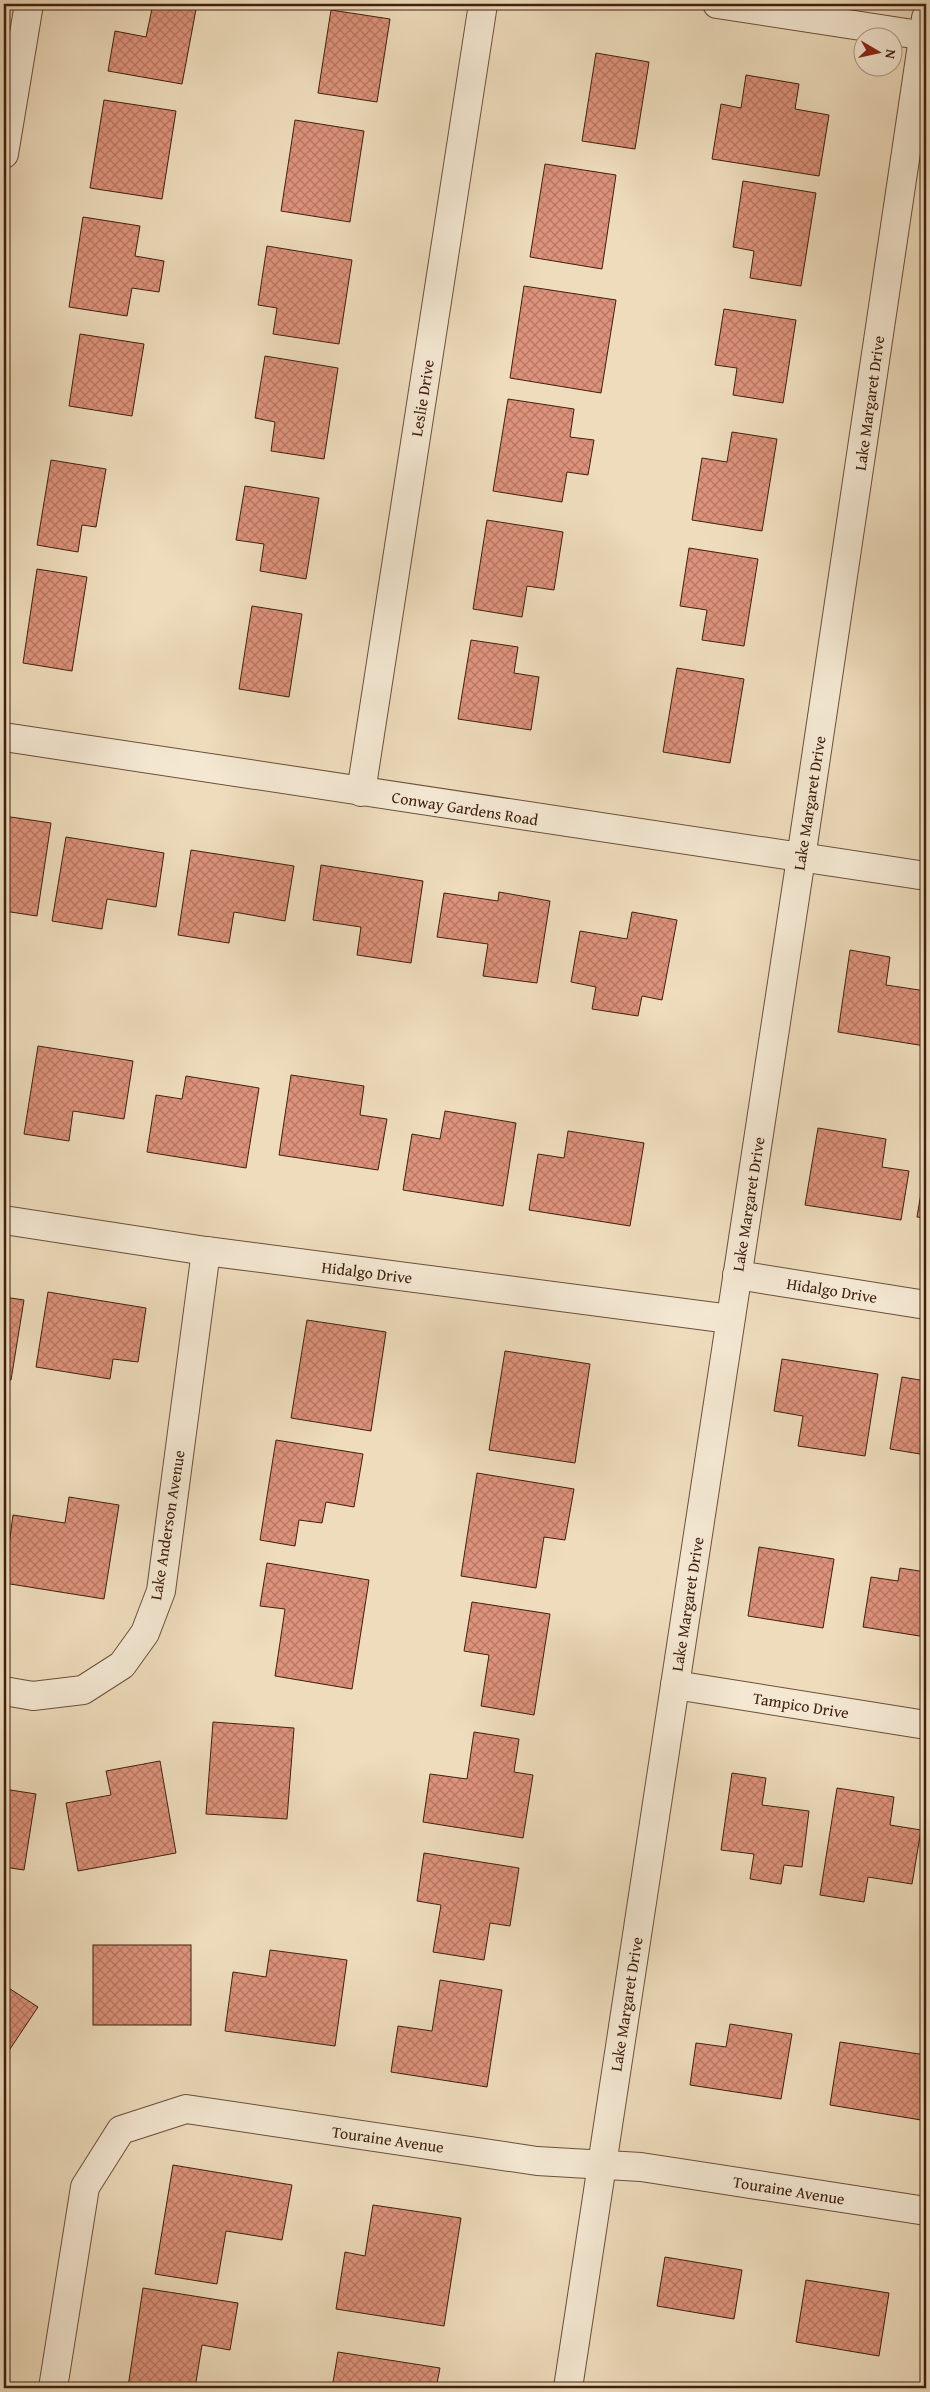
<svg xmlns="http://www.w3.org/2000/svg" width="930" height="2392" viewBox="0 0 930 2392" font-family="'Gentium Book Plus',serif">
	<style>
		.building { fill: url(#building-cross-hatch); stroke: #40200d }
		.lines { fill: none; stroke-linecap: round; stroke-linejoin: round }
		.minor-casing { stroke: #6c4f39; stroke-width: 30 }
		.minor { stroke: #f4e8d3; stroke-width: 28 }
		.labels { text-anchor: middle; stroke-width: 4; stroke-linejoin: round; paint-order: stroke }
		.street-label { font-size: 16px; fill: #40200d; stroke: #f4e8d3 }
	</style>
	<defs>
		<pattern id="building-cross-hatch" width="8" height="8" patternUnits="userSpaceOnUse" patternTransform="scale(1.25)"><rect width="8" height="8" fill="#dd927b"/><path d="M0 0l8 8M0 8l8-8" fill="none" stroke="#b57763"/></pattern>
	</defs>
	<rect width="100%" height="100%" fill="#eedcbc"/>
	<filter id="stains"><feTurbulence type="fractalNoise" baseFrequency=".004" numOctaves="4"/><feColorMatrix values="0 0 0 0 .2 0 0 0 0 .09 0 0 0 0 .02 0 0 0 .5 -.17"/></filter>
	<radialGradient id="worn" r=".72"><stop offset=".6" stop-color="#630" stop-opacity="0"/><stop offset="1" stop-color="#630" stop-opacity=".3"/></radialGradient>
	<g class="building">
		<polygon points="153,4 197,4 182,84 108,71 115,31 146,37"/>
		<polygon points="331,10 390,19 377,102 318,93"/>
		<polygon points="596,53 649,62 635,149 582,141"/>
		<polygon points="746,75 799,84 795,109 829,115 819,176 712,159 721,104 741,108"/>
		<polygon points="104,100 176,111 162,199 90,188"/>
		<polygon points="295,120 364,131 350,222 281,211"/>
		<polygon points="545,164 616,175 602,269 530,257"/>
		<polygon points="743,181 816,193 801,286 750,278 754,251 733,247"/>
		<polygon points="83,217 140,226 135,256 164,261 159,292 132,288 127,316 69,307"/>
		<polygon points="267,246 352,260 339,344 273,334 277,308 258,305"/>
		<polygon points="524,286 616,300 601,393 510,378"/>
		<polygon points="724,309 796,320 783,403 733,395 737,368 715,365"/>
		<polygon points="80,334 144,344 132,416 69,406"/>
		<polygon points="265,356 338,368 324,459 271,451 275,422 255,418"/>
		<polygon points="508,399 574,409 570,437 594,440 588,475 567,472 562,502 493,491"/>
		<polygon points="732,432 777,439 762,531 692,520 702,458 727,462"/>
		<polygon points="51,460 106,469 96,527 82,525 78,552 37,545"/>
		<polygon points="245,486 319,498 306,579 260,571 264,544 236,540"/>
		<polygon points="487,520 563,532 554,590 527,586 522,617 473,609"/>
		<polygon points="689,548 758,559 744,646 702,640 707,610 680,606"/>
		<polygon points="37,569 87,577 72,671 23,663"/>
		<polygon points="252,606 302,614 289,697 239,689"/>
		<polygon points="471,640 518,647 514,673 539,677 531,730 458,719"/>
		<polygon points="677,668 744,679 730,763 663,752"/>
		<polygon points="4,816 51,823 37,916 4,911"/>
		<polygon points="66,837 164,853 156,907 107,899 102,929 52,921"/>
		<polygon points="191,850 294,866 285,921 234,912 229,943 178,935"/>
		<polygon points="321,865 423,881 411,963 357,955 361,927 313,920"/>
		<polygon points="499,892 550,901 537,983 483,976 488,944 437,937 444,893 498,901"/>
		<polygon points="632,912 677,920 662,1000 642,996 638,1016 592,1009 596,987 571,982 580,931 627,939"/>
		<polygon points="850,950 890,957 886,985 926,991 925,1046 838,1032"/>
		<polygon points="38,1046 133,1061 124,1119 73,1111 69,1141 24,1134"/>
		<polygon points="291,1075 364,1086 360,1115 387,1119 378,1170 279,1155"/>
		<polygon points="186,1076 259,1088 246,1168 147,1152 156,1095 182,1099"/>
		<polygon points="445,1111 516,1123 503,1206 403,1190 412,1134 440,1139"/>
		<polygon points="818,1128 886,1139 882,1167 909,1171 901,1220 805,1205"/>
		<polygon points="568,1131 644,1143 630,1226 529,1210 538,1154 564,1158"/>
		<polygon points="926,1163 926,1218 917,1217"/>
		<polygon points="48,1292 146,1308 138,1362 113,1359 110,1379 36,1367"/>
		<polygon points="4,1297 24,1300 11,1380 4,1379"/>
		<polygon points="307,1320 386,1332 371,1431 291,1418"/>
		<polygon points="505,1351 590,1364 575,1463 489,1450"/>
		<polygon points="782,1359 878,1374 865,1456 798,1446 803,1416 774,1411"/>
		<polygon points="902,1377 926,1381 926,1455 890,1449"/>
		<polygon points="276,1440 363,1454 354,1507 326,1502 322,1523 299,1520 295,1546 260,1540"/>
		<polygon points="477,1473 574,1489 565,1540 544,1537 536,1588 461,1576"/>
		<polygon points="69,1497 119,1505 104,1599 4,1583 13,1515 65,1523"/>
		<polygon points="759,1547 834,1559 823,1628 748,1616"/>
		<polygon points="267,1563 369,1580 352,1689 275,1676 285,1609 260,1606"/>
		<polygon points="900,1568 926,1572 926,1637 863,1627 871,1577 898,1581"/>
		<polygon points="472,1602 550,1614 534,1715 481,1706 489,1655 464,1651"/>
		<polygon points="213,1722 294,1728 287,1819 206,1814"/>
		<polygon points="474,1732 519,1739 514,1772 533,1775 523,1838 423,1822 430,1774 467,1779"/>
		<polygon points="160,1761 176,1853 78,1871 66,1803 111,1795 106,1771"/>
		<polygon points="732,1773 766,1778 762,1805 809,1811 802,1867 784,1865 781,1884 750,1879 754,1854 721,1850"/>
		<polygon points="837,1788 894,1797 890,1825 921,1830 912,1884 868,1877 864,1902 820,1895"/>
		<polygon points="4,1789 36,1794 24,1870 4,1867"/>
		<polygon points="424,1853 519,1868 510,1926 490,1923 484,1960 433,1952 441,1905 417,1901"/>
		<rect x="93" y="1945" width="98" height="80"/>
		<polygon points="270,1950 347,1960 335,2046 225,2031 233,1972 266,1977"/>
		<polygon points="440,1980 502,1990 487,2087 391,2072 398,2026 432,2031"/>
		<polygon points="4,1985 38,2007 4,2058"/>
		<polygon points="730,2024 792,2034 781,2099 690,2085 696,2043 726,2047"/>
		<polygon points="840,2042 926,2055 926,2086 921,2120 830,2105"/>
		<polygon points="173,2165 292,2185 282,2240 226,2231 217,2284 155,2274"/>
		<polygon points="373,2205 461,2218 444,2326 336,2309 345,2252 365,2256"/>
		<polygon points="665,2257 742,2270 734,2319 657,2306"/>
		<polygon points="806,2280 889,2293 879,2356 796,2342"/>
		<polygon points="143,2288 238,2303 230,2350 202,2345 195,2388 128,2387"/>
		<polygon points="338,2352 440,2368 436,2388 332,2388"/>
	</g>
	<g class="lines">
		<defs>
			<g id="minor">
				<polyline points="717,4 926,36"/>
				<polyline points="4,154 29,4"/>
				<polyline points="4,737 926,876"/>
				<polyline points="361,792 483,4"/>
				<polyline points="4,1220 206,1251 730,1319"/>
				<polyline points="737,1275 926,1305"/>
				<polyline points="675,1685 926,1725"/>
				<polyline points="4,1691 33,1696 83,1690 122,1665 145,1633 161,1591 206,1251"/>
				<polyline points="53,2388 85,2187 121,2130 186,2109 537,2161 641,2167 926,2211"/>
				<polyline points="568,2388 801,858 926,18"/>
			</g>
		</defs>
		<use href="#minor" class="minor-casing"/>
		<use href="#minor" class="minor"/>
	</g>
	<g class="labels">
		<g class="street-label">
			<text transform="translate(422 398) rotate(-81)" y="6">Leslie Drive</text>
			<text transform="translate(869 403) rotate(-82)" y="6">Lake Margaret Drive</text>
			<text transform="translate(809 803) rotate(-81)" y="6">Lake Margaret Drive</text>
			<text transform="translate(465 808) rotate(9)" y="6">Conway Gardens Road</text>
			<text transform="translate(748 1204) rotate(-81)" y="6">Lake Margaret Drive</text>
			<text transform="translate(367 1272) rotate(7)" y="6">Hidalgo Drive</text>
			<text transform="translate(832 1290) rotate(9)" y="6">Hidalgo Drive</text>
			<text transform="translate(167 1525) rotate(-81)" y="6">Lake Anderson Avenue</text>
			<text transform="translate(687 1604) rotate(-81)" y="6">Lake Margaret Drive</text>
			<text transform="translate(801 1705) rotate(9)" y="6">Tampico Drive</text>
			<text transform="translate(626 2004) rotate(-81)" y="6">Lake Margaret Drive</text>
			<text transform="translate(388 2139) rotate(8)" y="6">Touraine Avenue</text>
			<text transform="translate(789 2190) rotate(9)" y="6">Touraine Avenue</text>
		</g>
	</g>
	<rect width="930" height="2392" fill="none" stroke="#eedcbc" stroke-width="20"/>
	<rect x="5" y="5" width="920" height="2382" fill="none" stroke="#40200d" stroke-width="2.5"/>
	<rect x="10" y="10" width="910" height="2372" fill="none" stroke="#40200d"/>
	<g transform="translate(878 52) rotate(99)"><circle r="24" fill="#f4e8d3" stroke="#ac9884"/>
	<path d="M0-4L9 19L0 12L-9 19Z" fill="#8f2418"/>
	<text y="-8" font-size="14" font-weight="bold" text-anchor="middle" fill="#40200d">N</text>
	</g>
	<rect width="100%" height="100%" filter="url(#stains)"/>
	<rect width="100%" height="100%" fill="url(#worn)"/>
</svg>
